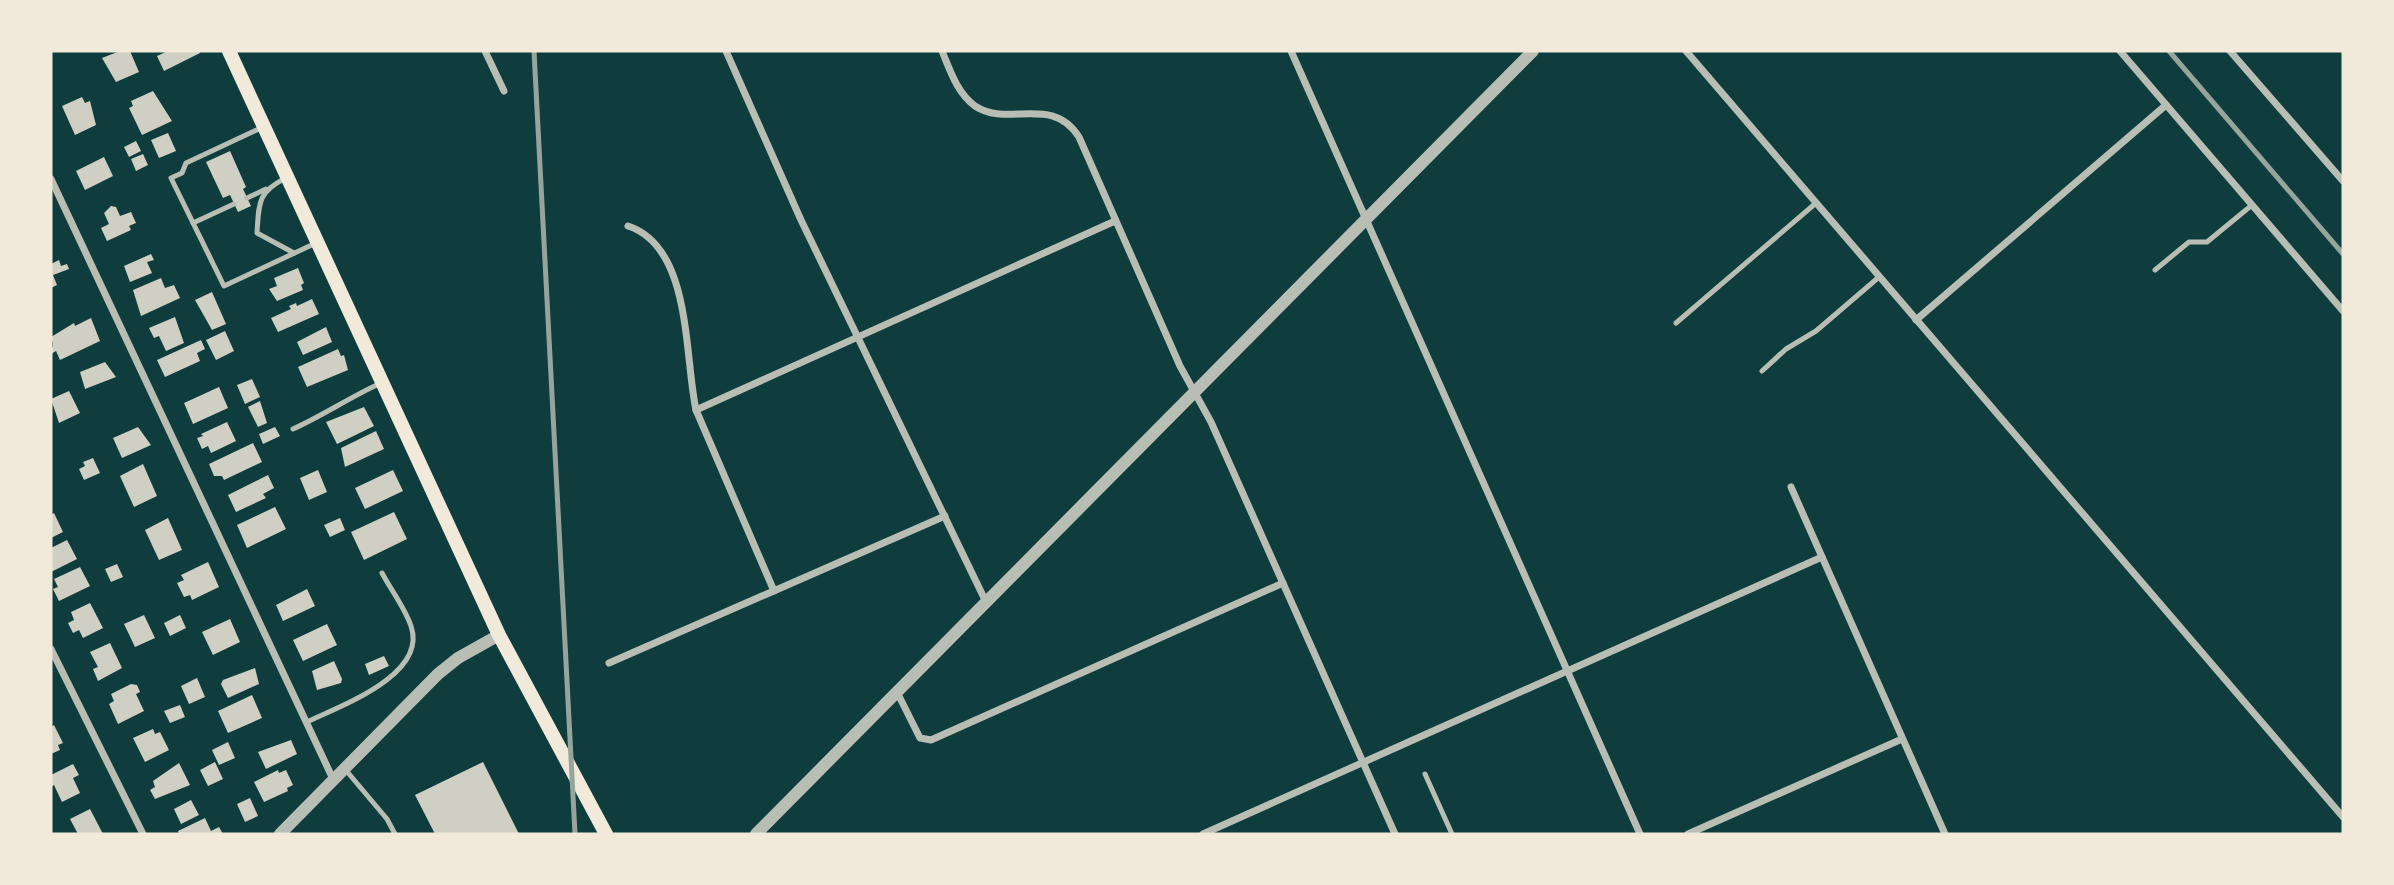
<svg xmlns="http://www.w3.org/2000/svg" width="2394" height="885" viewBox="0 0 2394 885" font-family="Montserrat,sans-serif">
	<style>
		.building { fill: #cfcfc3 }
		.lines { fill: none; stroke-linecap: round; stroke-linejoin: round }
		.service { stroke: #b8beb3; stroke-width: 5 }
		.minor { stroke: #b8beb3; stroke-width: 7 }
		.tertiary { stroke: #b8beb3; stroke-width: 12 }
		.secondary { stroke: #f1e9da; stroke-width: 14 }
		.rail { stroke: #97a49c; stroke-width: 5 }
	</style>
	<rect width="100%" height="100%" fill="#0f3d3e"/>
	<g class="building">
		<polygon points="120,51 130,51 139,72 116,82 102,58"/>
		<polygon points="168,51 199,51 200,53 164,71 157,56"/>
		<polygon points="153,91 172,121 142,135 129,108 133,106 131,101"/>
		<polygon points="82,97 85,103 90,101 96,125 75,135 62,106"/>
		<polygon points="168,133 176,151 159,158 151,140"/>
		<polygon points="136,141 141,151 129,157 124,147"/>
		<polygon points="230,151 246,187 243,189 251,206 238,212 230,195 223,198 206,162"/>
		<polygon points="143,154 148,165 136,171 131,159"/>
		<polygon points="104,157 113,176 85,190 76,171"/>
		<polygon points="111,206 116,207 120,216 131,212 136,223 129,226 131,230 107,241 101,228 109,224 104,213"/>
		<polygon points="151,254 154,260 147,262 152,273 130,282 124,266"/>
		<polygon points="59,260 61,266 67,264 69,269 53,275 57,285 51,288 51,264"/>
		<polygon points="298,268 304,283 301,285 303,290 277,301 269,289 277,286 274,278"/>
		<polygon points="161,278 165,288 174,285 180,298 141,316 133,290"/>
		<polygon points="212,292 226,324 212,330 195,300"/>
		<polygon points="312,299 319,314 278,332 271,318 291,309 289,306 296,303 297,306"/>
		<polygon points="175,317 184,343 166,351 159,336 154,338 149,328"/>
		<polygon points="91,318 100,341 60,360 56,351 51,354 53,344 51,337 74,323 75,326"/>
		<polygon points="326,327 332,342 303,355 297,342"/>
		<polygon points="225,331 234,351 216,360 206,340"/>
		<polygon points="201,340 205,349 197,353 200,361 165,377 157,360"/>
		<polygon points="338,349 341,356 344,355 348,370 307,387 298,367"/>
		<polygon points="105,362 116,377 85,389 80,372"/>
		<polygon points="252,379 260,397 245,404 237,385"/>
		<polygon points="219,387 228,408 193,424 184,403"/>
		<polygon points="69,391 80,413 59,423 51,399"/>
		<polygon points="260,401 267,423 258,427 248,407"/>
		<polygon points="364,407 374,426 337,444 326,422"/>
		<polygon points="227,422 236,441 211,453 208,446 202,449 197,438 203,436 201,434"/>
		<polygon points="138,427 151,445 122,458 113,438"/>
		<polygon points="275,427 280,436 263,444 259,434"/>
		<polygon points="376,431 384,449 345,467 341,448"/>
		<polygon points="253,443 262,462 224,480 222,476 214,476 209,464"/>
		<polygon points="93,458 100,473 84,480 79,469 85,466 83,462"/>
		<polygon points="143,464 157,496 134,507 120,476"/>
		<polygon points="318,470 327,492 309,500 300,478"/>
		<polygon points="393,470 403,491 365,509 355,488"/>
		<polygon points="268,475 274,488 263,494 266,498 236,512 228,495"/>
		<polygon points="275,507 286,529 247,548 237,525"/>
		<polygon points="394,512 407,539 364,560 351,532"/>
		<polygon points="54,513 63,532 51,538 51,515"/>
		<polygon points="168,518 182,550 159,560 145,530"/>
		<polygon points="340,518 345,530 330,537 324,525"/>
		<polygon points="67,540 77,559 51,572 51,548"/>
		<polygon points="208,562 219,587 192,600 190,595 184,597 177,583 184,580 181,575"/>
		<polygon points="117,564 123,577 111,582 105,569"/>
		<polygon points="80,567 90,586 59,601 53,589 58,587 54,579"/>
		<polygon points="307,589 315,606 283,621 276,605"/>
		<polygon points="90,603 103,628 83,638 79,630 73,633 68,623 74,620 71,612"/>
		<polygon points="144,615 155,638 135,647 124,624"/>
		<polygon points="180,615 186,628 170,636 164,623"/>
		<polygon points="230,619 240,642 213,655 202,632"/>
		<polygon points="327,624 337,645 303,661 293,640"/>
		<polygon points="110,643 122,668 98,681 93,669 98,667 90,652"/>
		<polygon points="384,656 389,666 369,675 365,664"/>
		<polygon points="334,661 342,679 341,683 317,690 312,671"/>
		<polygon points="255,668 259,684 228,698 221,684 223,680"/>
		<polygon points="197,678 205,697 189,704 181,686"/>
		<polygon points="131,684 137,685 140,692 136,694 144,711 118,724 109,704 114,701 111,694"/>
		<polygon points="252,695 262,718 228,733 218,711"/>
		<polygon points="180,705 185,717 170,723 164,711"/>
		<polygon points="54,725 63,743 58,745 60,750 51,754 51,727"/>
		<polygon points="153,729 155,734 160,732 169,750 145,762 133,738"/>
		<polygon points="291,740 297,754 266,769 258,752"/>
		<polygon points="228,742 235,758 219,765 212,750"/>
		<polygon points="215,762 223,779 208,786 200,770"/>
		<polygon points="483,762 519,834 435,834 415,795"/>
		<polygon points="179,763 190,785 155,799 150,790 155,787 153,781"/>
		<polygon points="73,764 79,775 73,778 80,793 62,802 54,785 51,787 51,775"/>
		<polygon points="278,770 279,773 286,770 293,785 287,788 288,791 264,802 254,782"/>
		<polygon points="250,798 258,816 245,822 237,804"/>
		<polygon points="191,800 199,815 181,824 174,809"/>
		<polygon points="90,809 103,834 78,834 70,819"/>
		<polygon points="205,818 211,831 219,827 223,834 179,834 178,831"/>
	</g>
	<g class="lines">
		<g class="service">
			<polyline points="263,127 186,163 182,173 171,178 224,286 316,243"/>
			<path d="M 286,178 C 257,192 259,204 257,233 L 294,253"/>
			<polyline points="247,198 266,189"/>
			<polyline points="193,223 234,204"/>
			<polyline points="2155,270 2189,242 2207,242 2252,205"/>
			<polyline points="1676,323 1816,203"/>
			<polyline points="1762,371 1786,349 1816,331 1879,277"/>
			<path d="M 293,429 C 324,415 350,397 381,383"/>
			<path d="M 307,722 C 340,706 428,675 411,626 C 405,608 391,590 382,573"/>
			<polyline points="344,768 387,819 395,834"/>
			<polyline points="1425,774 1452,834"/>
		</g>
		<g class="minor">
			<polyline points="485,51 504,91"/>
			<polyline points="726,51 801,220 986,602"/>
			<path d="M 942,51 C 950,70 957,93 975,106 C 1008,128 1052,94 1079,137 L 1180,366 L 1211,422 L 1395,834"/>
			<polyline points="1291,51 1640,834"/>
			<polyline points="1686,51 2343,817"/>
			<polyline points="2120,51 2343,311"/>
			<polyline points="2230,51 2343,181"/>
			<polyline points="51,179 333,779"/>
			<path d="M 628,226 C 692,247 684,355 696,410 L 774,591"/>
			<polyline points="1916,320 2166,105"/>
			<polyline points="696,410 1115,221"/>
			<polyline points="1791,487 1945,834"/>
			<polyline points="51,649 143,834"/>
			<polyline points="609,663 945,516"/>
			<polyline points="897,692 920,738 931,740 1283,583"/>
			<polyline points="1203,834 1822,557"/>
			<polyline points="1688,834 1902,739"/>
		</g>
		<g class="tertiary">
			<polyline points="280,834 438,674 458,658 499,635"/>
			<polyline points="756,834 1533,51"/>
		</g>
		<polyline class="secondary" points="229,51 499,635 606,834"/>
		<g class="rail">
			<polyline points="534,51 575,834"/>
			<polyline points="2169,51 2343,254"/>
		</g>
	</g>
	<rect width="2394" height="885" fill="none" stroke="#f1e9da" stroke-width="105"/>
</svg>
